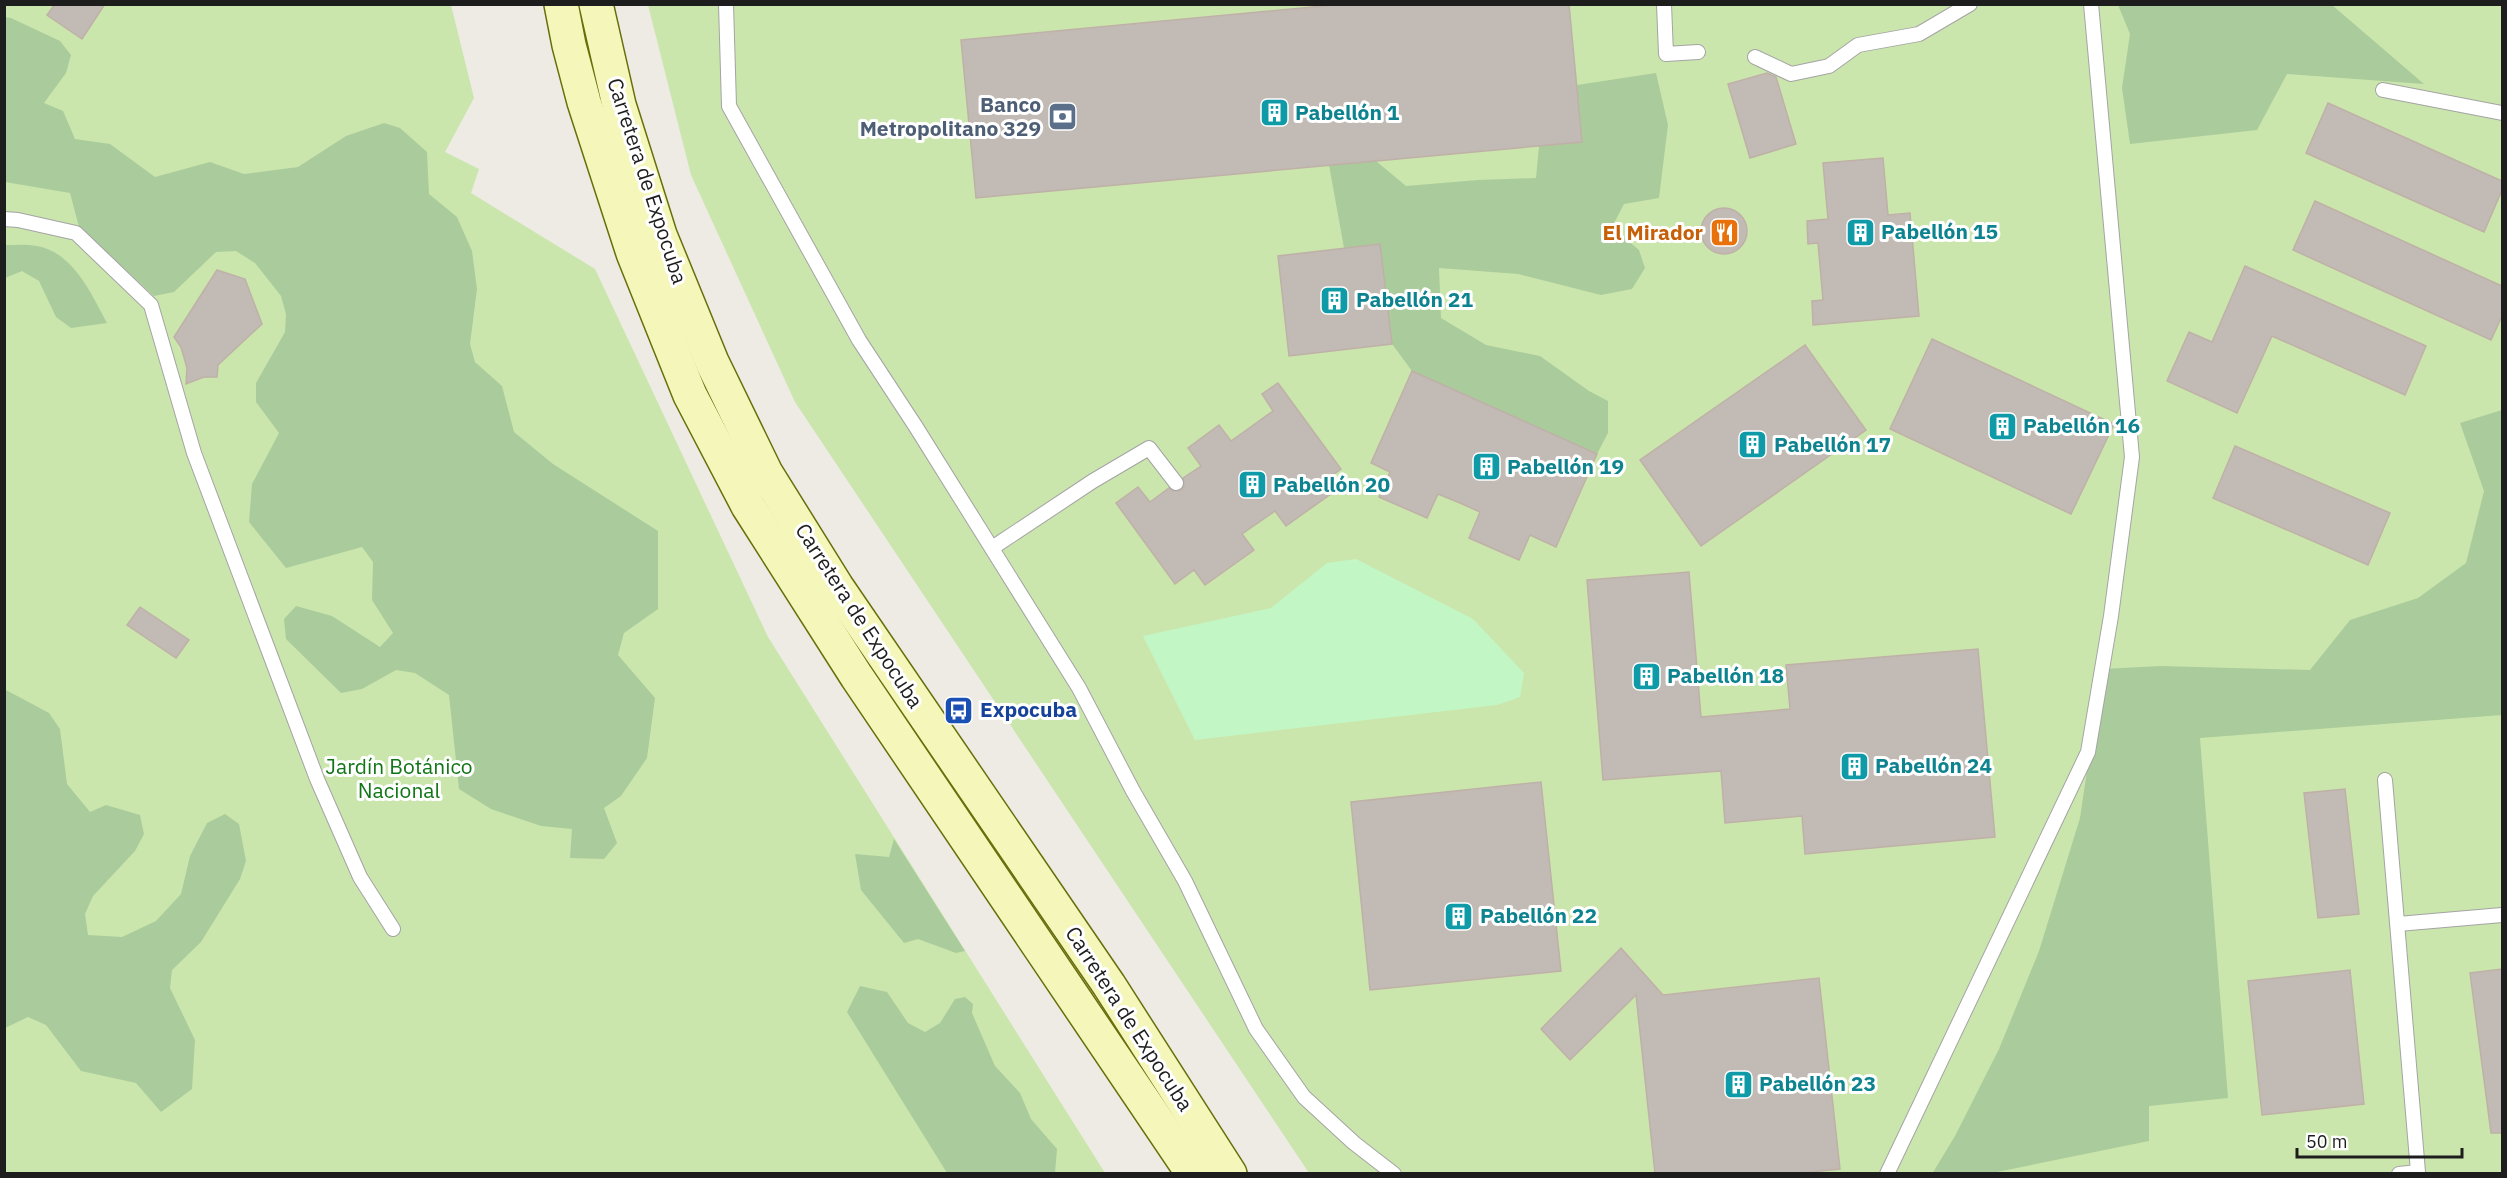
<svg xmlns="http://www.w3.org/2000/svg" width="2507" height="1178" viewBox="0 0 2507 1178" font-family="'IBM Plex Sans',sans-serif">
	<style>
		.grass { fill: #cae6ac }
		.forest { fill: #aacb9b }
		.park { fill: #c3f6c5 }
		.building { fill: #c2bab4; stroke: #bfb1a7; stroke-width: 1.5 }
		.lines { fill: none; stroke-linecap: round; stroke-linejoin: round }
		.lane-casing { stroke: #a4a4a4; stroke-width: 16 }
		.secondary-casing { stroke: #676f0a; stroke-width: 36 }
		.lane { stroke: #fff; stroke-width: 14 }
		.secondary { stroke: #f5f6ba; stroke-width: 33 }
		.labels { text-anchor: middle; stroke-width: 6; stroke-linejoin: round; paint-order: stroke }
		.service-label { font-size: 21px; font-weight: bold; fill: #4e5e75; stroke: #fff; text-anchor: end }
		.culture-label { font-size: 21px; font-weight: bold; fill: #0d838f; stroke: #fff; text-anchor: start }
		.street-label { font-size: 21px; fill: #1d1d1d; stroke: #fff }
		.food-label { font-size: 21px; font-weight: bold; fill: #c56008; stroke: #fff; text-anchor: end }
		.transit-label { font-size: 21px; font-weight: bold; fill: #164399; stroke: #fff; text-anchor: start }
		.park-label { font-size: 21px; fill: #117616; stroke: #fff }
	</style>
	<rect width="100%" height="100%" fill="#eeeae4"/>
	<g class="grass">
		<polygon points="5,5 451,5 474,98 445,152 479,169 471,193 595,269 768,637 1105,1173 5,1173"/>
		<polygon points="648,5 2502,5 2502,1173 1309,1173 795,402 691,175"/>
	</g>
	<g class="forest">
		<polygon points="2118,5 2332,5 2424,84 2287,74 2257,130 2130,144 2122,88 2130,34"/>
		<polygon points="5,17 11,18 60,41 71,55 66,73 44,103 63,111 75,139 110,144 155,177 210,162 244,174 298,167 346,136 384,123 400,128 427,152 429,194 457,217 472,251 477,289 470,344 475,362 502,386 514,432 553,464 658,531 658,609 624,633 618,655 655,698 647,758 621,796 604,808 617,843 604,859 570,858 572,829 541,826 491,809 459,789 449,695 415,673 396,670 362,689 341,693 286,639 284,619 296,606 332,616 380,647 393,633 372,600 373,562 362,547 286,568 249,522 252,484 279,433 256,402 256,383 285,332 286,314 281,296 255,263 236,251 216,252 174,292 154,296 79,227 70,193 5,182"/>
		<polygon points="1656,73 1668,125 1659,198 1624,204 1612,227 1639,250 1645,268 1632,289 1601,295 1518,274 1439,268 1441,318 1486,345 1540,356 1589,391 1608,401 1608,433 1597,454 1412,371 1392,344 1380,245 1344,248 1329,165 1376,161 1406,186 1478,180 1536,178 1539,146 1582,142 1577,85"/>
		<path d="M 5,245 C 15,245 27,244 37,246 C 73,252 92,295 107,323 L 71,328 L 56,317 L 39,281 L 22,271 L 5,278 Z"/>
		<polygon points="2502,410 2502,715 2200,738 2228,1098 2149,1106 2149,1141 1992,1173 1932,1174 1955,1136 1999,1049 2039,951 2080,818 2102,669 2161,666 2310,670 2350,620 2418,598 2466,563 2484,491 2460,423"/>
		<polygon points="4,689 49,713 60,729 67,784 90,812 106,805 140,815 144,834 135,851 93,896 85,914 88,935 122,937 156,921 181,894 190,856 207,823 225,814 239,824 246,861 240,879 201,942 172,970 170,988 195,1040 192,1089 161,1112 136,1083 81,1071 46,1025 28,1017 5,1028"/>
		<polygon points="894,839 965,951 956,953 918,939 904,943 861,890 855,854 889,857"/>
		<polygon points="860,986 887,992 908,1023 925,1032 940,1023 955,999 965,997 973,1004 972,1013 995,1066 1020,1093 1031,1119 1057,1149 1055,1173 947,1173 847,1012"/>
	</g>
	<polygon class="park" points="1356,559 1473,619 1524,673 1520,697 1497,705 1195,740 1143,636 1271,608 1327,563"/>
	<g class="building">
		<polygon points="55,4 105,4 82,39 47,15"/>
		<polygon points="1344,4 1569,4 1582,142 976,198 961,40"/>
		<polygon points="1767,73 1776,77 1796,144 1750,158 1728,84"/>
		<polygon points="2328,103 2502,181 2502,190 2484,232 2306,153"/>
		<polygon points="1883,158 1888,215 1910,213 1919,316 1813,325 1812,301 1823,300 1818,243 1808,244 1807,221 1828,219 1823,163"/>
		<polygon points="2315,201 2502,286 2502,316 2491,340 2293,250"/>
		<circle cx="1724" cy="231" r="23"/>
		<polygon points="1380,244 1392,344 1289,356 1278,256"/>
		<polygon points="2245,266 2426,346 2405,395 2272,336 2237,413 2167,381 2189,332 2212,342"/>
		<polygon points="217,270 245,279 262,324 218,365 217,377 204,377 186,384 187,368 181,347 174,337"/>
		<polygon points="1932,339 2114,424 2071,514 1890,429"/>
		<polygon points="1805,345 1866,430 1701,546 1640,460"/>
		<polygon points="1412,371 1597,454 1556,547 1530,535 1519,560 1469,538 1480,512 1460,503 1438,494 1427,518 1379,497 1390,472 1371,463"/>
		<polygon points="1278,383 1341,469 1327,479 1335,491 1286,526 1275,511 1242,534 1254,550 1205,585 1194,570 1175,584 1116,503 1138,487 1150,502 1169,488 1173,491 1181,490 1184,486 1183,478 1201,466 1188,448 1219,425 1231,441 1273,411 1262,394"/>
		<polygon points="2235,446 2390,513 2368,565 2213,498"/>
		<polygon points="1689,572 1701,717 1790,709 1786,665 1978,649 1995,837 1805,854 1802,816 1725,823 1721,771 1603,780 1587,580"/>
		<polygon points="140,607 189,640 176,658 127,625"/>
		<polygon points="1541,782 1561,971 1370,990 1351,802"/>
		<polygon points="2345,789 2359,914 2318,918 2304,793"/>
		<polygon points="1621,948 1663,995 1819,978 1840,1169 1801,1173 1655,1173 1636,995 1570,1060 1541,1029"/>
		<polygon points="2502,969 2502,1133 2491,1133 2470,973"/>
		<polygon points="2350,970 2364,1104 2262,1115 2248,981"/>
	</g>
	<g class="lines">
		<defs>
			<g id="lane">
				<polyline points="726,4 729,106 859,340 916,427 1079,688 1133,791 1185,881 1256,1029 1304,1097 1354,1143 1394,1174"/>
				<polyline points="1664,4 1666,54 1698,52"/>
				<polyline points="1755,57 1791,74 1829,66 1858,45 1919,34 1970,4"/>
				<polyline points="2383,90 2502,113"/>
				<polyline points="4,219 18,220 76,233 151,305 194,453 317,779 360,877 393,929"/>
				<polyline points="992,548 1093,481 1149,448 1176,483"/>
				<polyline points="2385,780 2418,1172 2399,1174"/>
				<polyline points="2398,924 2502,915"/>
				<polyline points="1887,1174 2088,752 2111,616 2132,457 2091,4"/>
			</g>
			<g id="secondary">
				<polyline points="561,4 569,45 584,102 633,253 690,395 748,506 857,677 1193,1174"/>
				<polyline points="596,4 619,105 660,235 712,362 766,473 837,587 1109,985 1230,1174"/>
			</g>
		</defs>
		<use href="#lane" class="lane-casing"/>
		<use href="#secondary" class="secondary-casing"/>
		<use href="#lane" class="lane"/>
		<use href="#secondary" class="secondary"/>
	</g>
	<defs>
		<symbol id="building-square" viewBox="-11 -11 22 22"><rect x="-9" y="-9" width="18" height="18" rx="4" fill="#0f9aa8" stroke="#fff"/><path d="M-4-6H4V6H1V3H-1V6H-4ZM-2.5-4.3h1.7v1.8h-1.7ZM.8-4.3h1.7v1.8H.8ZM-2.5-1h1.7V.8h-1.7ZM.8-1h1.7V.8H.8Z" fill="#fff"/></symbol>
		<symbol id="bank-square" viewBox="-11 -11 22 22"><rect x="-9" y="-9" width="18" height="18" rx="4" fill="#5c6f8a" stroke="#fff"/><path d="M-6-4H6V4H-6ZM0-2.3a2.3 2.3 0 1 0 0 4.6a2.3 2.3 0 1 0 0-4.6Z" fill="#fff"/></symbol>
		<symbol id="restaurant-square" viewBox="-11 -11 22 22"><rect x="-9" y="-9" width="18" height="18" rx="4" fill="#e8710a" stroke="#fff"/><path d="M-5-6h1v4h1v-4h1v4h1v-4h1v5L-1.5 .5V6h-2V.5L-5-1ZM5-6V6H3V1.5H1.5Q1.5-4 5-6Z" fill="#fff"/></symbol>
		<symbol id="bus-square" viewBox="-11 -11 22 22"><rect x="-9" y="-9" width="18" height="18" rx="4" fill="#1a4fb4" stroke="#fff"/><path d="M-5-6H5V4H4V6H2V4H-2V6H-4V4H-5ZM-3.5-4V0h7V-4ZM-3.5 1.2v1.5H-2V1.2ZM2 1.2v1.5H3.5V1.2Z" fill="#fff"/></symbol>
	</defs>
	<g fill-rule="evenodd">
		<use href="#building-square" x="1258" y="96" width="33" height="33"/>
		<use href="#bank-square" x="1046" y="100" width="33" height="33"/>
		<use href="#building-square" x="1844" y="216" width="33" height="33"/>
		<use href="#restaurant-square" x="1708" y="216" width="33" height="33"/>
		<use href="#building-square" x="1318" y="284" width="33" height="33"/>
		<use href="#building-square" x="1986" y="410" width="33" height="33"/>
		<use href="#building-square" x="1736" y="428" width="33" height="33"/>
		<use href="#building-square" x="1470" y="450" width="33" height="33"/>
		<use href="#building-square" x="1236" y="468" width="33" height="33"/>
		<use href="#building-square" x="1630" y="660" width="33" height="33"/>
		<use href="#bus-square" x="942" y="694" width="33" height="33"/>
		<use href="#building-square" x="1838" y="750" width="33" height="33"/>
		<use href="#building-square" x="1442" y="900" width="33" height="33"/>
		<use href="#building-square" x="1722" y="1068" width="33" height="33"/>
	</g>
	<g class="labels">
		<g class="service-label">
			<text x="1041" y="112">Banco<tspan x="1041" dy="24">Metropolitano 329</tspan></text>
		</g>
		<g class="culture-label">
			<text x="1295" y="120">Pabellón 1</text>
			<text x="1881" y="239">Pabellón 15</text>
			<text x="1356" y="307">Pabellón 21</text>
			<text x="2023" y="433">Pabellón 16</text>
			<text x="1774" y="452">Pabellón 17</text>
			<text x="1507" y="474">Pabellón 19</text>
			<text x="1273" y="492">Pabellón 20</text>
			<text x="1667" y="683">Pabellón 18</text>
			<text x="1875" y="773">Pabellón 24</text>
			<text x="1480" y="923">Pabellón 22</text>
			<text x="1759" y="1091">Pabellón 23</text>
		</g>
		<g class="street-label">
			<text transform="translate(647 181) rotate(72)" y="7">Carretera de Expocuba</text>
			<text transform="translate(859 616) rotate(57)" y="7">Carretera de Expocuba</text>
			<text transform="translate(1129 1019) rotate(57)" y="7">Carretera de Expocuba</text>
		</g>
		<g class="food-label">
			<text x="1703" y="240">El Mirador</text>
		</g>
		<g class="transit-label">
			<text x="980" y="717">Expocuba</text>
		</g>
		<g class="park-label">
			<text x="399" y="774">Jardín Botánico<tspan x="399" dy="24">Nacional</tspan></text>
		</g>
	</g>
	<rect width="2507" height="1178" fill="none" stroke="#1d1d1d" stroke-width="12"/>
	<path d="M2297 1148v9h165v-9" fill="none" stroke="#1d1d1d" stroke-width="3"/>
	<text x="2306" y="1148" font-size="18" fill="#1d1d1d" stroke="#ffffff" stroke-width="4.5" paint-order="stroke">50 m</text>
</svg>
